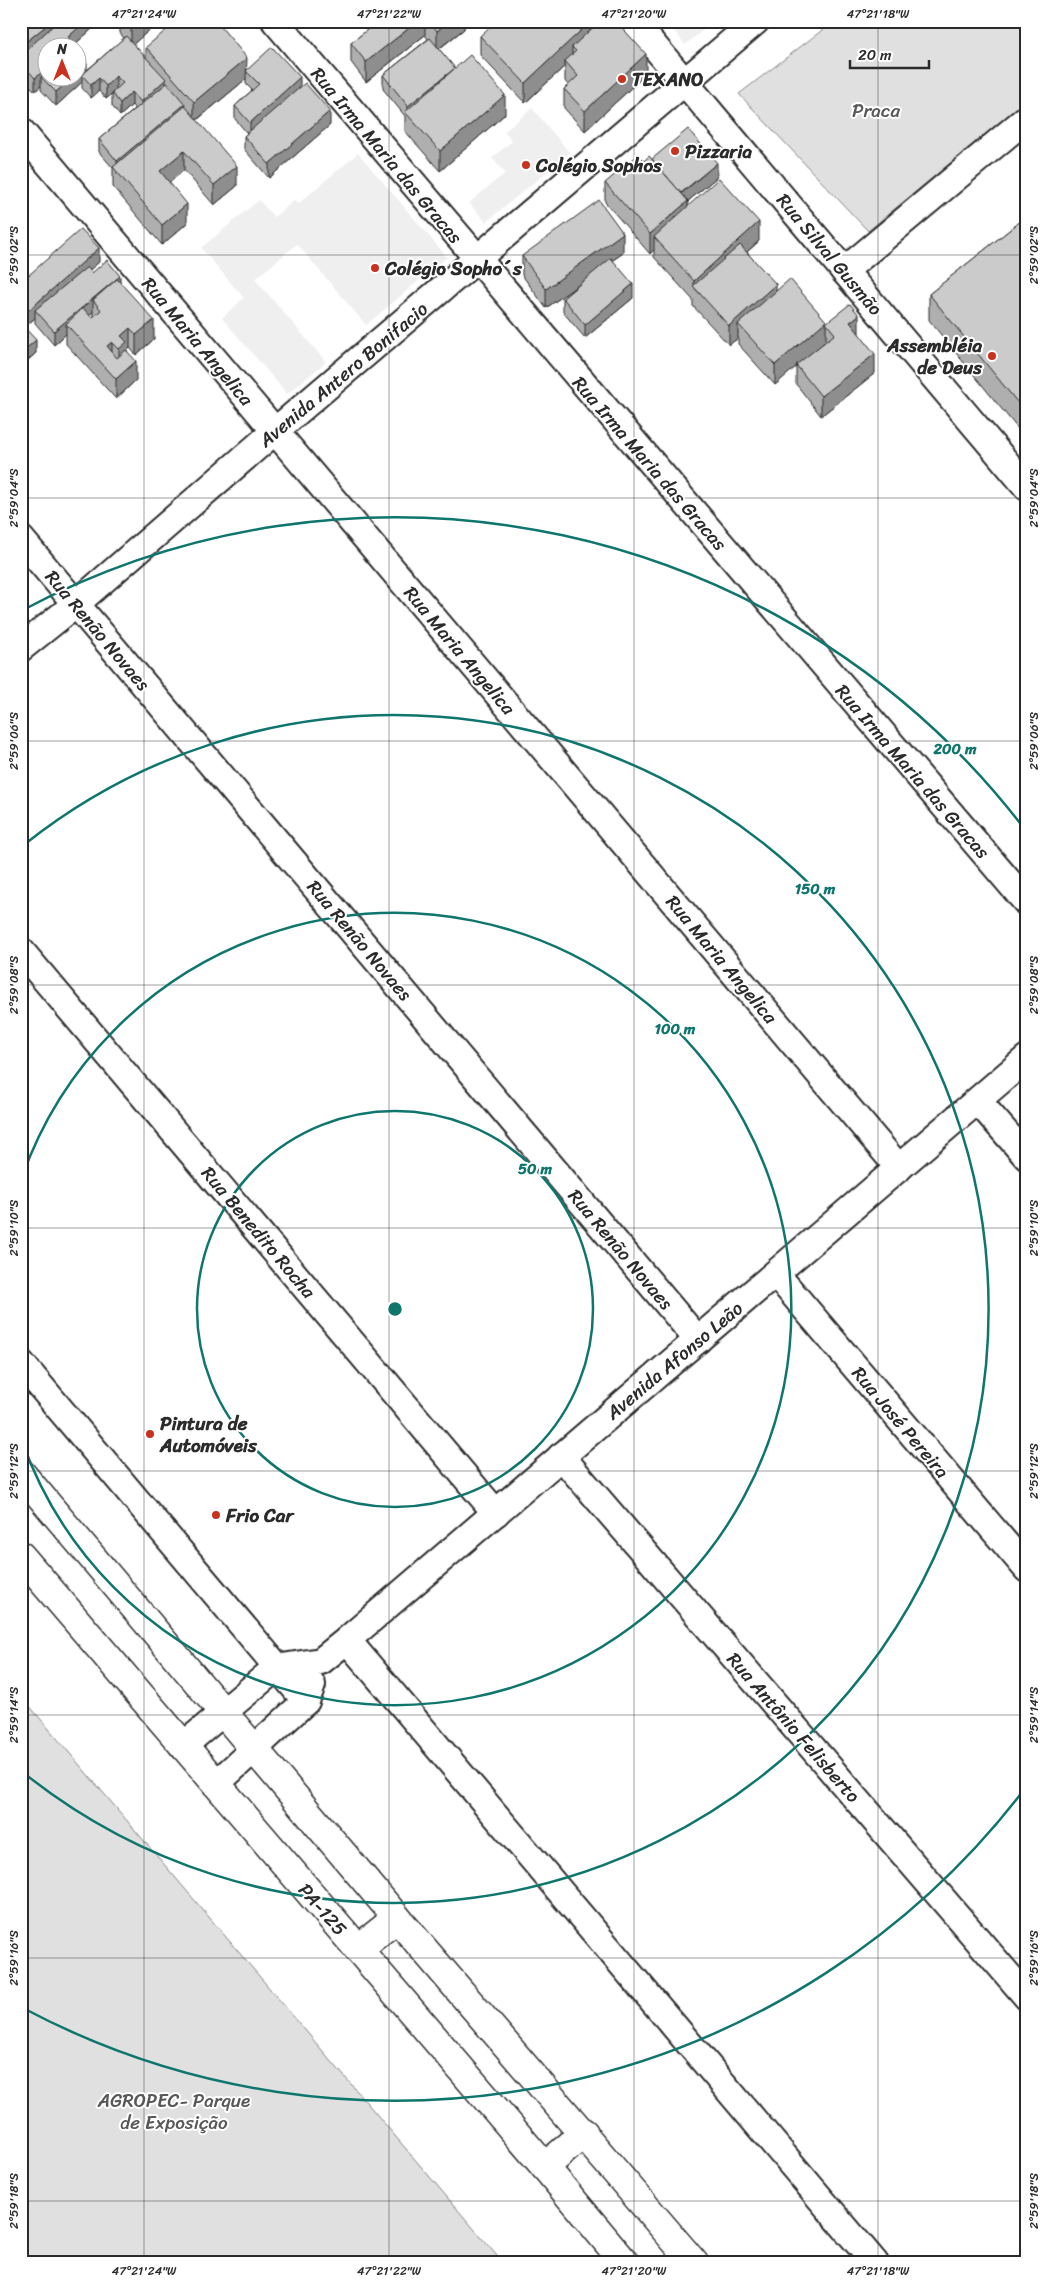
<svg xmlns="http://www.w3.org/2000/svg" width="1048" height="2284" viewBox="0 0 1048 2284" font-family="Sriracha,sans-serif">
	<style>
		.built { fill: #efefef }
		.green { fill: #e0e0e0; stroke: #868686 }
		.lines { fill: none; stroke-linecap: round; stroke-linejoin: round }
		.minor-casing { stroke: #2b2b2b; stroke-width: 30 }
		.major-casing { stroke: #2b2b2b; stroke-width: 31 }
		.minor { stroke: #fff; stroke-width: 26 }
		.major { stroke: #fff; stroke-width: 28 }
		.wall { fill: #afafaf; stroke: #2b2b2b; fill-rule: evenodd }
		.shaded-wall { fill: #8e8e8e; stroke: #2b2b2b }
		.building { fill: #cbcbcb; stroke: #2b2b2b }
		.ticks { fill: none; stroke: #2b2b2b; stroke-width: 1; stroke-opacity: 0.45 }
		.ring { fill: none; stroke: #0f766e; stroke-width: 2.5 }
		.poi-dot { fill: #c8321e; stroke: #fff; stroke-width: 2 }
		.labels { text-anchor: middle; stroke-width: 4; stroke-linejoin: round; paint-order: stroke }
		.poi-label { font-size: 19px; font-weight: bold; fill: #2b2b2b; stroke: #fff; text-anchor: start }
		.park-label { font-size: 19px; fill: #585858; stroke: #fff }
		.street-label { font-size: 19px; fill: #2b2b2b; stroke: #fff }
		.centre { fill: #0f766e; stroke: #fff; stroke-width: 2.5 }
		.ring-label { font-size: 15px; text-anchor: middle; font-weight: bold; fill: #0f766e; stroke: #fff; stroke-width: 4; stroke-linejoin: round; paint-order: stroke }
		.neatline { fill: none; stroke: #2b2b2b; stroke-width: 2 }
		.ticks-label { font-size: 12px; text-anchor: middle; fill: #2b2b2b }
	</style>
	<rect width="100%" height="100%" fill="#fff"/>
	<filter id="ink" filterUnits="userSpaceOnUse"><feTurbulence type="fractalNoise" baseFrequency=".02" numOctaves="2"/><feDisplacementMap in="SourceGraphic" scale="10" xChannelSelector="R" yChannelSelector="G"/><feConvolveMatrix kernelMatrix="1 2 1 2 8 2 1 2 1" color-interpolation-filters="sRGB"/></filter>
	<g filter="url(#ink)">
		<g class="built">
			<polygon points="667,21 714,21 685,45"/>
			<polygon points="532,108 570,153 486,222 469,203 505,173 492,158 512,141 504,132"/>
			<polygon points="358,153 447,257 366,325 297,244 255,279 326,362 287,394 222,318 244,298 201,248 259,200 274,217 295,200 299,203"/>
		</g>
		<g class="green">
			<polygon points="834,21 1027,21 1027,100 868,231 739,94"/>
			<polygon points="21,1696 503,2263 21,2263"/>
		</g>
		<g class="lines">
			<defs>
				<g id="minor">
					<polyline points="275,21 1027,903"/>
					<polyline points="633,21 1027,487"/>
					<polyline points="21,131 899,1168"/>
					<polyline points="844,271 1027,118"/>
					<polyline points="21,539 698,1340"/>
					<polyline points="21,648 76,604 275,431 756,21"/>
					<polyline points="21,951 496,1513"/>
					<polyline points="978,1101 1027,1157"/>
					<polyline points="776,1274 1027,1569"/>
					<polyline points="21,1363 306,1701"/>
					<polyline points="561,1456 1027,1997"/>
					<polyline points="347,1640 875,2263"/>
					<polyline points="183,1746 276,1668 321,1661 347,1640 1027,1058"/>
					<polyline points="216,1784 306,1701 312,1685"/>
				</g>
				<g id="major">
					<polyline points="21,1473 397,1918 694,2263"/>
					<polyline points="21,1556 545,2167 625,2263"/>
					<polyline points="358,1949 397,1918"/>
					<polyline points="545,2167 584,2133"/>
				</g>
			</defs>
			<use href="#minor" class="minor-casing"/>
			<use href="#major" class="major-casing"/>
			<use href="#minor" class="minor"/>
			<use href="#major" class="major"/>
		</g>
		<g class="wall">
			<polygon points="21,21 101,21 74,45 74,48 48,48 87,70 124,38 120,33 120,21 160,21 133,44 146,58 146,47 247,70 300,88 330,125 269,178 244,149 244,136 247,133 235,119 235,106 252,90 246,84 246,79 197,120 237,186 214,205 184,170 169,183 187,223 162,245 113,187 113,168 99,152 99,139 135,109 132,105 120,116 112,106 112,94 106,99 99,91 91,98 82,88 82,82 56,106 41,90 41,86 35,91 21,77"/>
			<polygon points="378,21 464,21 464,29 439,49 455,69 505,114 440,171 405,131 405,116 383,89 383,75 428,39 425,35 366,82 351,62 351,43"/>
			<polygon points="616,21 646,74 585,131 564,108 564,89 568,85 565,81 565,66 525,103 480,55 480,36"/>
			<polygon points="644,161 717,177 688,201 688,206 759,241 747,252 776,292 826,322 859,334 875,373 821,416 796,384 796,366 775,385 738,344 738,338 729,345 693,306 693,300 654,257 654,250 650,254 605,202 605,183"/>
			<polygon points="1027,216 1027,440 929,320 929,294"/>
			<polygon points="623,253 613,260 633,298 585,338 563,312 563,298 581,283 546,308 522,275 522,256"/>
			<path d="M 99,262 L 89,270 L 92,273 L 120,282 L 154,339 L 136,355 L 130,348 L 127,351 L 136,380 L 116,399 L 66,344 L 66,334 L 54,345 L 35,323 L 35,318 L 24,327 L 36,353 L 21,366 L 21,282 ZM 93,312 L 93,317 L 92,318 L 89,315 Z"/>
		</g>
		<g class="shaded-wall">
			<polygon points="52,21 68,21 21,59 21,46"/>
			<polygon points="86,21 101,21 74,45 74,48 68,48 68,37"/>
			<polygon points="137,21 160,21 131,46 131,27"/>
			<polygon points="418,21 425,21 425,35 366,82 366,62"/>
			<polygon points="449,21 464,21 464,29 437,50 437,31"/>
			<polygon points="591,21 604,21 576,51 572,47 572,59 565,61 565,66 525,103 525,83"/>
			<polygon points="646,54 646,74 585,131 585,111"/>
			<polygon points="247,58 246,79 194,122 194,102"/>
			<polygon points="87,64 87,77 82,75 82,82 56,106 56,92 72,78 78,78 78,73"/>
			<polygon points="48,67 48,78 41,77 41,86 35,91 35,78"/>
			<polygon points="455,68 408,115 408,106"/>
			<polygon points="116,76 116,90 106,99 106,86"/>
			<polygon points="300,77 300,91 250,136 250,123"/>
			<polygon points="99,78 99,91 91,98 91,85"/>
			<polygon points="166,79 166,93 141,115 141,102"/>
			<polygon points="132,92 132,105 120,116 120,103"/>
			<polygon points="505,95 505,114 440,171 440,151"/>
			<polygon points="185,104 185,118 117,174 117,161"/>
			<polygon points="330,111 330,125 269,178 269,164"/>
			<polygon points="184,151 184,170 160,191 160,171"/>
			<polygon points="717,163 717,177 681,207 681,194"/>
			<polygon points="237,166 237,186 214,205 214,185"/>
			<polygon points="24,176 25,211 21,214 21,179"/>
			<polygon points="688,201 688,221 654,237 654,250 650,254 650,234"/>
			<polygon points="187,204 187,223 162,245 162,225"/>
			<polygon points="759,222 759,241 700,294 694,287 694,281"/>
			<polygon points="623,233 623,253 546,308 546,289"/>
			<polygon points="99,248 99,262 39,314 35,310 35,318 21,330 21,317"/>
			<polygon points="120,276 120,289 93,300 93,312 71,330 66,324 66,334 54,345 54,331"/>
			<polygon points="633,284 633,298 585,338 585,325"/>
			<polygon points="776,284 776,304 738,324 738,338 729,345 729,326"/>
			<polygon points="859,315 859,335 850,322"/>
			<polygon points="154,320 154,339 136,355 136,335"/>
			<polygon points="826,321 826,341 775,385 775,365"/>
			<polygon points="130,328 130,348 127,351 119,369 119,349 121,336"/>
			<polygon points="36,340 36,353 21,366 21,353"/>
			<polygon points="112,342 112,362 107,346"/>
			<polygon points="875,354 875,373 821,416 821,396"/>
			<polygon points="136,361 136,380 116,399 116,379"/>
		</g>
		<g class="building">
			<polygon points="21,21 52,21 21,46"/>
			<polygon points="58,21 86,21 68,37 74,43 69,48 48,48 48,67 35,78 21,63 21,55"/>
			<polygon points="126,21 137,21 131,27"/>
			<polygon points="177,21 216,21 247,58 194,102 146,47"/>
			<polygon points="378,21 418,21 366,62 351,43"/>
			<polygon points="429,21 449,21 437,31"/>
			<polygon points="496,21 591,21 525,83 480,36"/>
			<polygon points="600,21 616,21 646,54 585,111 564,89 578,76 565,61 576,51 572,47"/>
			<polygon points="126,36 166,79 141,102 132,92 120,103 112,93 123,83 116,76 106,86 99,78 91,85 82,75"/>
			<polygon points="430,38 455,68 408,106 383,75"/>
			<polygon points="272,47 300,77 250,123 235,106 259,84 246,71"/>
			<polygon points="78,53 87,64 78,73"/>
			<polygon points="470,55 505,95 440,151 405,112"/>
			<polygon points="48,71 48,78 72,78 56,92 41,77"/>
			<polygon points="167,83 185,104 117,161 99,139"/>
			<polygon points="305,83 330,111 269,164 244,136"/>
			<polygon points="185,106 237,166 214,185 184,151 160,171 187,204 162,225 113,167"/>
			<polygon points="688,129 717,163 681,193 652,159"/>
			<polygon points="638,155 644,161 649,156 688,201 650,234 605,183"/>
			<polygon points="21,172 24,176 21,179"/>
			<polygon points="719,178 759,222 694,281 654,237"/>
			<polygon points="21,186 25,191 21,194"/>
			<polygon points="599,200 623,233 546,289 522,256"/>
			<polygon points="1027,216 1027,414 929,294"/>
			<polygon points="81,229 99,248 21,317 21,282"/>
			<polygon points="740,245 776,284 729,326 693,286"/>
			<polygon points="611,258 633,284 585,325 563,298"/>
			<polygon points="107,260 120,276 54,331 35,310 87,267 92,273"/>
			<polygon points="117,279 154,320 136,335 130,328 121,336 127,342 119,349 112,342 107,346 117,358 126,350 136,361 116,379 66,324 83,308 92,318 101,310 93,300"/>
			<polygon points="790,279 826,321 775,365 738,324"/>
			<polygon points="850,304 859,315 850,322 875,354 821,396 796,365 835,334 826,323"/>
			<polygon points="21,324 36,340 21,353"/>
		</g>
	</g>
	<path class="ticks" d="M 144,21 L 144,2263M 389,21 L 389,2263M 634,21 L 634,2263M 878,21 L 878,2263M 21,255 L 1027,255M 21,498 L 1027,498M 21,741 L 1027,741M 21,985 L 1027,985M 21,1228 L 1027,1228M 21,1471 L 1027,1471M 21,1715 L 1027,1715M 21,1958 L 1027,1958M 21,2201 L 1027,2201"/>
	<g class="ring">
		<circle cx="395" cy="1309" r="198"/>
		<path d="M22 1177A396 396 0 1 1 22 1441"/>
		<path d="M25 844A594 594 0 1 1 25 1774"/>
		<path d="M1023 1791A792 792 0 0 1 23 2008M23 610A792 792 0 0 1 1023 827"/>
	</g>
	<g class="poi-dot">
		<circle cx="622" cy="79" r="5"/>
		<circle cx="675" cy="151" r="5"/>
		<circle cx="526" cy="165" r="5"/>
		<circle cx="375" cy="268" r="5"/>
		<circle cx="992" cy="356" r="5"/>
		<circle cx="150" cy="1434" r="5"/>
		<circle cx="216" cy="1515" r="5"/>
	</g>
	<g class="labels">
		<g class="poi-label">
			<text x="632" y="86">TEXANO</text>
			<text x="685" y="158">Pizzaria</text>
			<text x="536" y="172">Colégio Sophos</text>
			<text x="385" y="275">Colégio Sopho´s</text>
			<text x="982" y="352" text-anchor="end">Assembléia<tspan x="982" dy="22">de Deus</tspan></text>
			<text x="160" y="1430">Pintura de<tspan x="160" dy="22">Automóveis</tspan></text>
			<text x="226" y="1522">Frio Car</text>
		</g>
		<g class="park-label">
			<text x="876" y="117">Praca</text>
			<text x="174" y="2107">AGROPEC- Parque<tspan x="174" dy="22">de Exposição</tspan></text>
		</g>
		<g class="street-label">
			<text transform="translate(387 155) rotate(50)" y="7">Rua Irma Maria das Gracas</text>
			<text transform="translate(830 254) rotate(50)" y="7">Rua Silval Gusmão</text>
			<text transform="translate(198 341) rotate(50)" y="7">Rua Maria Angelica</text>
			<text transform="translate(343 374) rotate(-40)" y="7">Avenida Antero Bonifacio</text>
			<text transform="translate(650 463) rotate(49)" y="7">Rua Irma Maria das Gracas</text>
			<text transform="translate(98 630) rotate(50)" y="7">Rua Renão Novaes</text>
			<text transform="translate(460 650) rotate(50)" y="7">Rua Maria Angelica</text>
			<text transform="translate(913 771) rotate(49)" y="7">Rua Irma Maria das Gracas</text>
			<text transform="translate(360 940) rotate(50)" y="7">Rua Renão Novaes</text>
			<text transform="translate(722 959) rotate(50)" y="7">Rua Maria Angelica</text>
			<text transform="translate(259 1232) rotate(50)" y="7">Rua Benedito Rocha</text>
			<text transform="translate(621 1249) rotate(50)" y="7">Rua Renão Novaes</text>
			<text transform="translate(674 1360) rotate(-40)" y="7">Avenida Afonso Leão</text>
			<text transform="translate(901 1422) rotate(50)" y="7">Rua José Pereira</text>
			<text transform="translate(794 1727) rotate(49)" y="7">Rua Antônio Felisberto</text>
			<text transform="translate(323 1909) rotate(49)" y="7">PA-125</text>
		</g>
	</g>
	<circle cx="395" cy="1309" r="8" class="centre"/>
	<g class="ring-label">
		<text x="955" y="754">200 m</text>
		<text x="815" y="894">150 m</text>
		<text x="675" y="1034">100 m</text>
		<text x="535" y="1174">50 m</text>
	</g>
	<rect width="1048" height="2284" fill="none" stroke="#fff" stroke-width="55"/>
	<g transform="translate(62 62)"><circle r="24" fill="#ffffff" stroke="#aaaaaa"/>
	<path d="M0-4L9 19L0 12L-9 19Z" fill="#c8321e"/>
	<text y="-8" font-size="14" font-weight="bold" text-anchor="middle" fill="#2b2b2b">N</text>
	</g>
	<path d="M850 60v8h79v-8" fill="none" stroke="#2b2b2b" stroke-width="2.5"/>
	<text x="858" y="60" font-size="15" fill="#2b2b2b" stroke="#ffffff" stroke-width="4" paint-order="stroke">20 m</text>
	<rect x="28" y="28" width="992" height="2228" class="neatline"/>
	<g class="ticks-label">
		<text x="144" y="18">47°21'24"W</text>
		<text x="389" y="18">47°21'22"W</text>
		<text x="634" y="18">47°21'20"W</text>
		<text x="878" y="18">47°21'18"W</text>
		<text transform="translate(14 255) rotate(-90)" y="4">2°59'02"S</text>
		<text transform="translate(1034 255) rotate(-90)" y="4">2°59'02"S</text>
		<text transform="translate(14 498) rotate(-90)" y="4">2°59'04"S</text>
		<text transform="translate(1034 498) rotate(-90)" y="4">2°59'04"S</text>
		<text transform="translate(14 741) rotate(-90)" y="4">2°59'06"S</text>
		<text transform="translate(1034 741) rotate(-90)" y="4">2°59'06"S</text>
		<text transform="translate(14 985) rotate(-90)" y="4">2°59'08"S</text>
		<text transform="translate(1034 985) rotate(-90)" y="4">2°59'08"S</text>
		<text transform="translate(14 1228) rotate(-90)" y="4">2°59'10"S</text>
		<text transform="translate(1034 1228) rotate(-90)" y="4">2°59'10"S</text>
		<text transform="translate(14 1471) rotate(-90)" y="4">2°59'12"S</text>
		<text transform="translate(1034 1471) rotate(-90)" y="4">2°59'12"S</text>
		<text transform="translate(14 1715) rotate(-90)" y="4">2°59'14"S</text>
		<text transform="translate(1034 1715) rotate(-90)" y="4">2°59'14"S</text>
		<text transform="translate(14 1958) rotate(-90)" y="4">2°59'16"S</text>
		<text transform="translate(1034 1958) rotate(-90)" y="4">2°59'16"S</text>
		<text transform="translate(14 2201) rotate(-90)" y="4">2°59'18"S</text>
		<text transform="translate(1034 2201) rotate(-90)" y="4">2°59'18"S</text>
		<text x="144" y="2275">47°21'24"W</text>
		<text x="389" y="2275">47°21'22"W</text>
		<text x="634" y="2275">47°21'20"W</text>
		<text x="878" y="2275">47°21'18"W</text>
	</g>
</svg>
